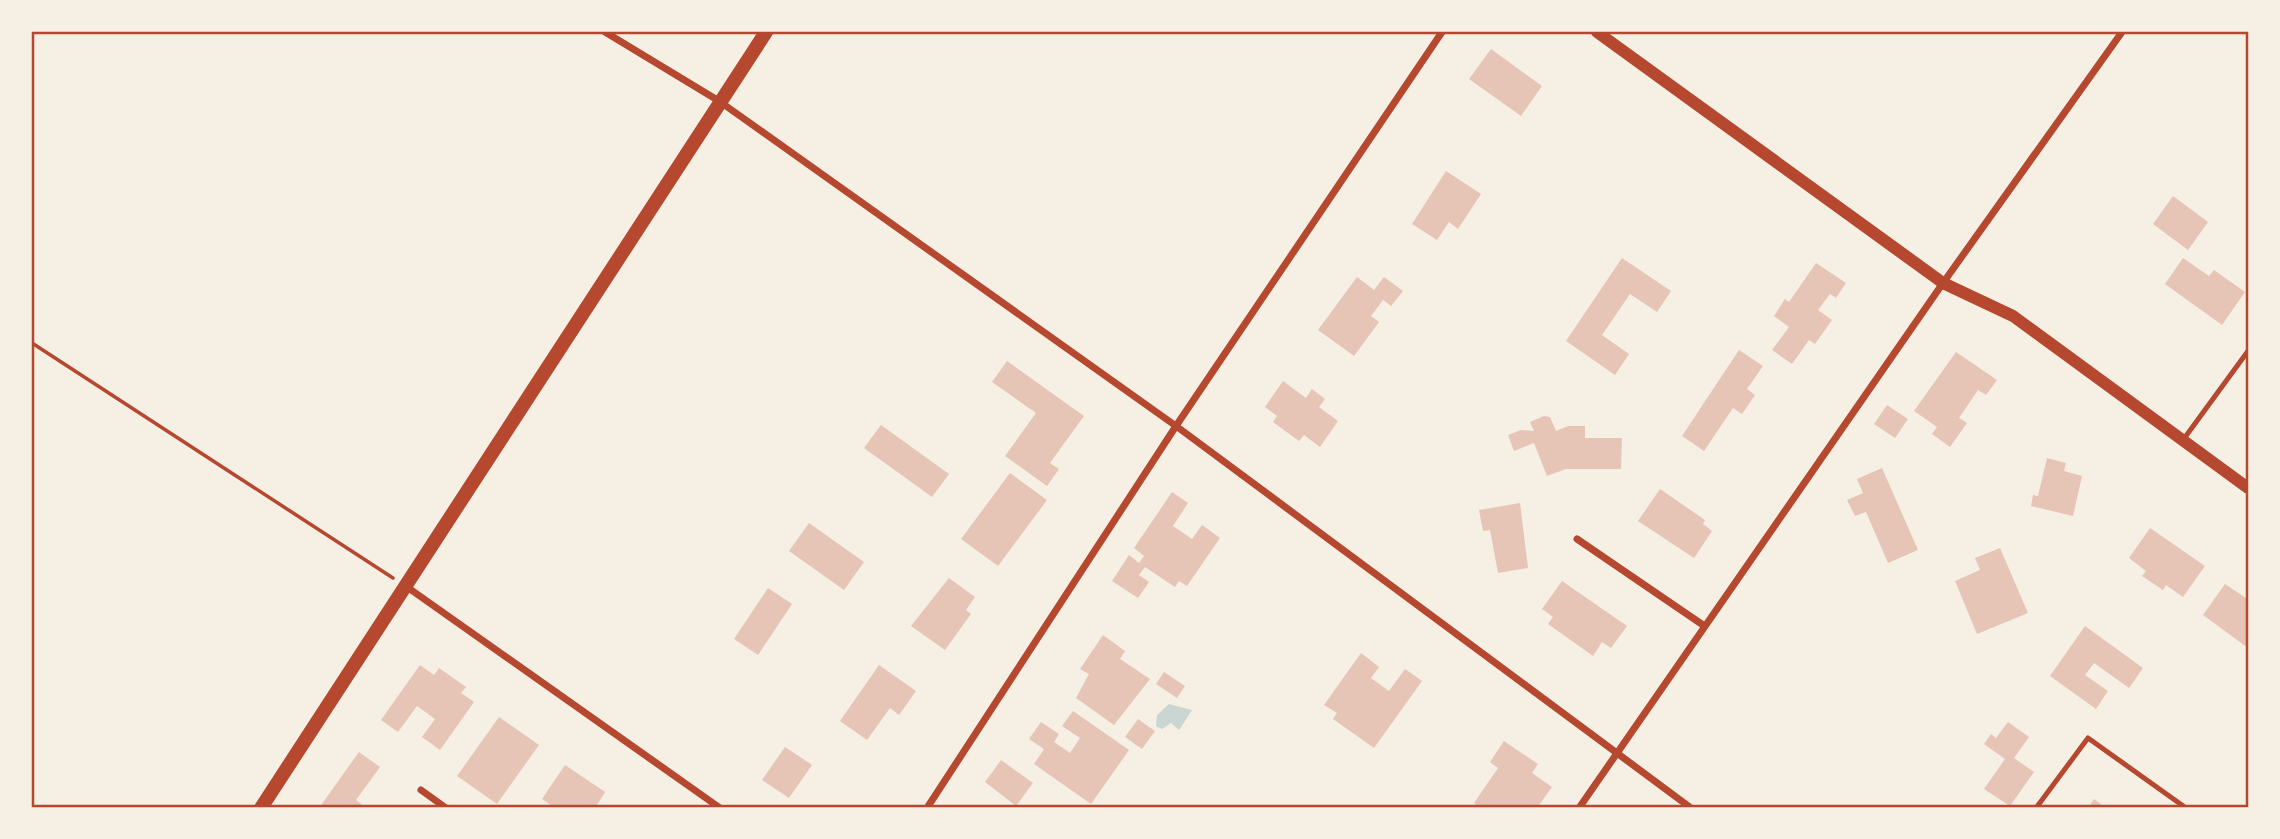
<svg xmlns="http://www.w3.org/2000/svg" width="2280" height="839" viewBox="0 0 2280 839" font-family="'Roboto Serif',serif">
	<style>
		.water { fill: #c9d6d2 }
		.building { fill: #e6c5b7 }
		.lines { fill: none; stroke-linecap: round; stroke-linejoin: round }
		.path { stroke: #b5482f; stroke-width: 3.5 }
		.service { stroke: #b5482f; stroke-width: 5 }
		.minor { stroke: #b5482f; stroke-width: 7 }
		.tertiary { stroke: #b5482f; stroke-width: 12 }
		.secondary { stroke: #b5482f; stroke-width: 14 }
		.neatline { fill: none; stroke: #b5482f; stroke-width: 2.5 }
	</style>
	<rect width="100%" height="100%" fill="#f6efe4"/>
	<polygon class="water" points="1169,704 1192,710 1179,730 1171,723 1162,729 1156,726 1157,715"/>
	<g class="building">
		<polygon points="1491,49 1542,86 1521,116 1469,79"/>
		<polygon points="1446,171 1481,194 1458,229 1449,222 1437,240 1412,224"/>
		<polygon points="2173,196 2208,222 2188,250 2153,224"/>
		<polygon points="1622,258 1671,291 1657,312 1630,294 1602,335 1629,354 1615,375 1566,341"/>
		<polygon points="2183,258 2209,276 2214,270 2245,292 2222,325 2165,284"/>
		<polygon points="1816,263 1846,283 1836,298 1830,294 1818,310 1832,320 1815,344 1809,340 1792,364 1772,350 1789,327 1774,316 1785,299 1789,302"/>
		<polygon points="1357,277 1374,290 1384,277 1403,291 1391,306 1383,300 1371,316 1379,322 1354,356 1318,330"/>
		<polygon points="1739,350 1763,366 1747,389 1755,395 1742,414 1733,408 1704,451 1682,436"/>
		<polygon points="1956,352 1997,380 1986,395 1978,390 1959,418 1967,423 1950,447 1932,434 1937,427 1914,411"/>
		<polygon points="1007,361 1084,416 1050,463 1059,469 1047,486 1005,456 1036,413 992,382"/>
		<polygon points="1283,381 1306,398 1312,389 1325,399 1319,407 1338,421 1320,447 1304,435 1299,441 1273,422 1277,416 1265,407"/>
		<polygon points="1887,405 1908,419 1895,438 1874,424"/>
		<polygon points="1544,416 1550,417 1556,431 1568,426 1585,426 1585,438 1622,438 1621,469 1566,469 1547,476 1534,443 1514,451 1508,435 1521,430 1534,431 1530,422"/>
		<polygon points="881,425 949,474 932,497 864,448"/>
		<polygon points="2047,458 2066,463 2064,471 2082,476 2073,516 2031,506 2033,495 2038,496"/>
		<polygon points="1882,468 1918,550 1888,563 1866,512 1855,516 1847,500 1863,493 1857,479"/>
		<polygon points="1010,473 1047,500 998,566 961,539"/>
		<polygon points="1660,489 1705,520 1703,524 1712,531 1694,558 1638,521"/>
		<polygon points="1172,492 1188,503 1173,526 1192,539 1202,525 1220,538 1187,586 1179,581 1175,587 1145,567 1139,575 1149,582 1138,598 1112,581 1129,555 1139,563 1144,556 1134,548"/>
		<polygon points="1520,503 1528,568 1498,573 1490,530 1483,531 1479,510"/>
		<polygon points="809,523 864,562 844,590 789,551"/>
		<polygon points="2150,528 2205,566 2183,597 2166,585 2163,590 2142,576 2146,571 2129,558"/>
		<polygon points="2000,548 2028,613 1977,634 1955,581 1980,570 1975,558"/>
		<polygon points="949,578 975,597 966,610 971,614 945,650 911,626"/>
		<polygon points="1562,581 1627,626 1611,648 1602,642 1593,656 1548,624 1553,617 1542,609"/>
		<polygon points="2225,584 2246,598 2248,594 2248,648 2203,615"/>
		<polygon points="768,588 792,604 758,655 734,639"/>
		<polygon points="2085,626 2143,668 2129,688 2094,663 2085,675 2108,691 2096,709 2050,676"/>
		<polygon points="1103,635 1125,651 1120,659 1150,679 1114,725 1076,698 1089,674 1080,669"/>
		<polygon points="1361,653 1379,667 1371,678 1389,691 1405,669 1422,681 1374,748 1333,719 1337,713 1324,705"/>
		<polygon points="420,665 434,675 439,668 466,687 461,693 474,702 440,750 422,737 435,719 417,706 398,732 381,720"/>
		<polygon points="879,665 916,691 899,715 890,708 867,740 840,721"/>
		<polygon points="1164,672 1185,686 1177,698 1156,684"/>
		<polygon points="1073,711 1129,750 1091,804 1034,764 1044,749 1029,739 1041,722 1059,734 1054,742 1070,753 1080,738 1062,726"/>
		<polygon points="499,717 539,745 497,804 457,776"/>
		<polygon points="1138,719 1155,731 1142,749 1125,737"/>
		<polygon points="2008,722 2029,737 2014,758 2034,772 2010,806 1984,789 2005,759 1984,744 1991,734 1996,738"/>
		<polygon points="1504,741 1538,764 1532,773 1552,787 1537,808 1481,808 1474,803 1498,768 1490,762"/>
		<polygon points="785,747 812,765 789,798 762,780"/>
		<polygon points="359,752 380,767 356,800 366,808 319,808"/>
		<polygon points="1001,760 1033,783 1016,806 985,782"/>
		<polygon points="565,765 605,792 595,808 555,808 542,799"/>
		<polygon points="2094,799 2106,808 2088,808"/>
	</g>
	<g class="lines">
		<polyline class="path" points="32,343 393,578"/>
		<g class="service">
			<polyline points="2183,440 2248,351"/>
			<polyline points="2036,808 2088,738 2186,808"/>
		</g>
		<g class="minor">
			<polyline points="605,32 719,101 1176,426 1691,808"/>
			<polyline points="1577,539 1703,625"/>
			<polyline points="407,587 720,808"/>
			<polyline points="421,790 446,808"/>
			<polyline points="927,808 1176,426 1442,32"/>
			<polyline points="1579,808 1943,283 2122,32"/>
		</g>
		<polyline class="tertiary" points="1597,32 1943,283 2013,316 2248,488"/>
		<polyline class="secondary" points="261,808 766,32"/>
	</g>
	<rect width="2280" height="839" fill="none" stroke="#f6efe4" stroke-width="66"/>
	<rect x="33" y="33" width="2214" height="773" class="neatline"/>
</svg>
